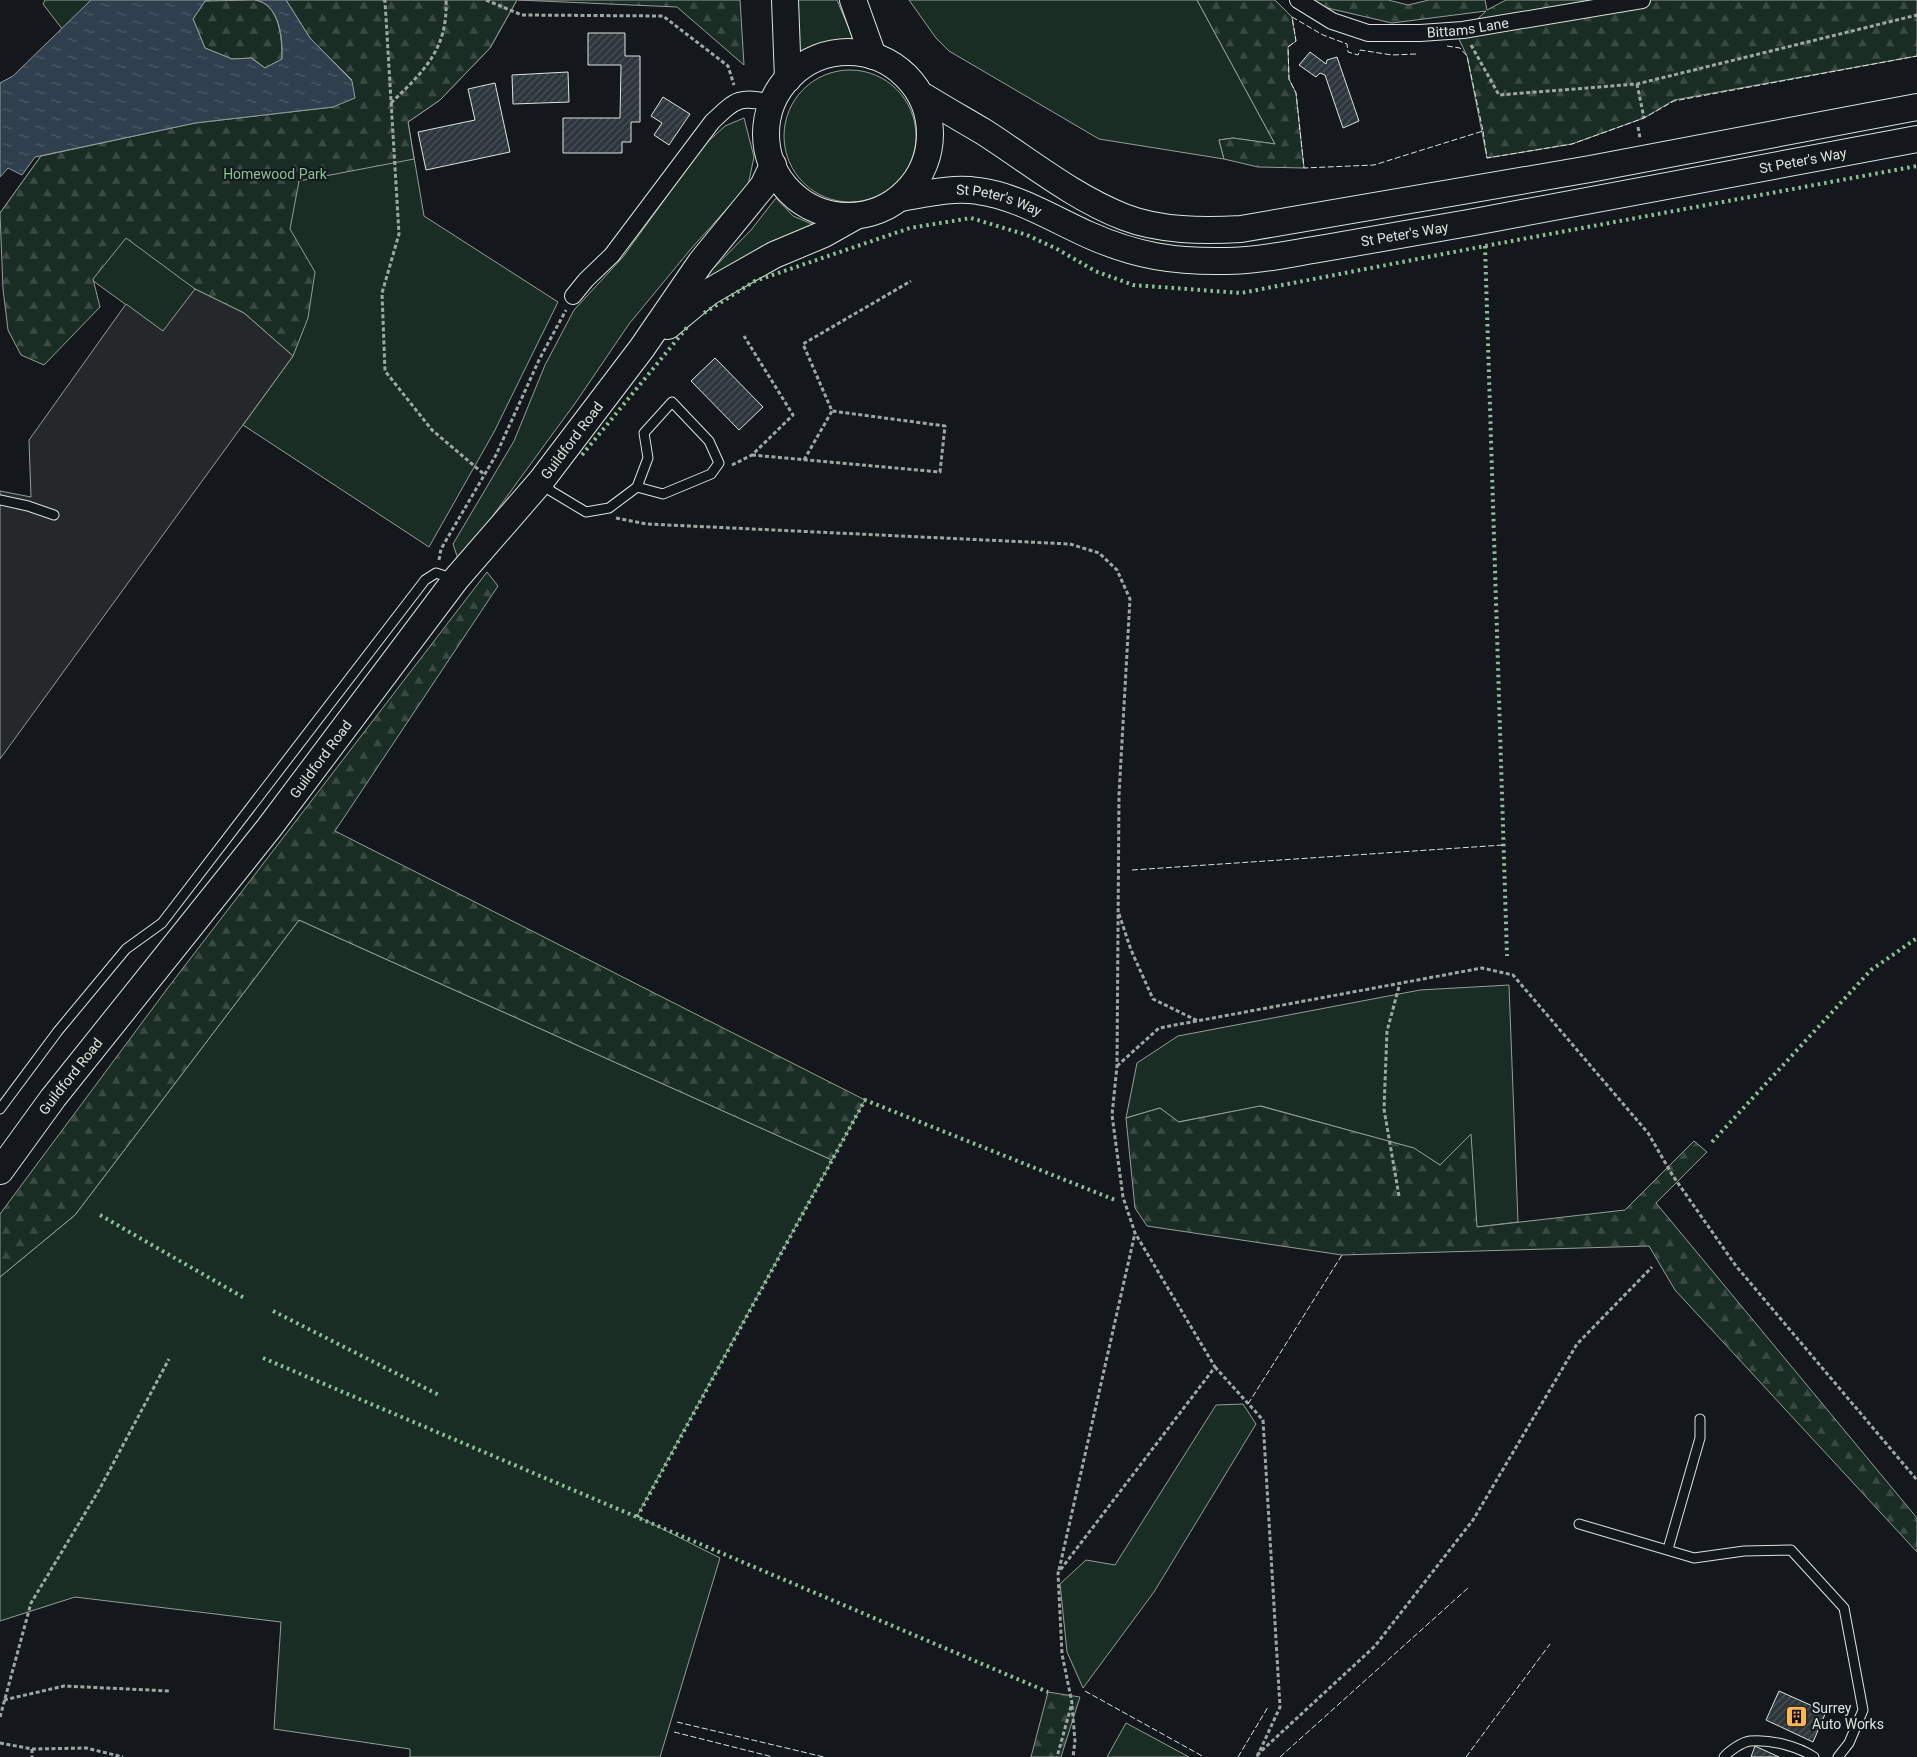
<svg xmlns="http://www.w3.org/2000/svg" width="1917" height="1757" viewBox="0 0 1917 1757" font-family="Roboto,sans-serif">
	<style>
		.green { fill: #1a2d24; stroke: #939e99 }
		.forest { fill: url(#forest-firs); stroke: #939e99 }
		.parking { fill: #24282b; stroke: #939e99 }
		.water { fill: url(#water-ripples); stroke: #939e99 }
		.building { fill: url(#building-hatch); stroke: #d8e6dc }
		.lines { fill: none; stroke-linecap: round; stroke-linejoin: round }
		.service-casing { stroke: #d8e6dc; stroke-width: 11 }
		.minor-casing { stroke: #d8e6dc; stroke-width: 18 }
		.primary-casing { stroke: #d8e6dc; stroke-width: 28 }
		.path { stroke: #9da8a2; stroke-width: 3; stroke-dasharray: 4 2.5; stroke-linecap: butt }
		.service { stroke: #14181c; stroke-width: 9 }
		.minor { stroke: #14181c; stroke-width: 16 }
		.primary { stroke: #14181c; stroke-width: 26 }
		.hedge { stroke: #8ac095; stroke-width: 4; stroke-dasharray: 2.5 4; stroke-linecap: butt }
		.fence { stroke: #d8e6dc; stroke-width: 1; stroke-dasharray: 6 2.5; stroke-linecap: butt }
		.labels { text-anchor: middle; stroke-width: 4; stroke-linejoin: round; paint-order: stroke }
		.street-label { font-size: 14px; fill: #d8e6dc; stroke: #14181c }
		.park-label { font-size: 14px; fill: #8ac095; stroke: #14181c }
		.poi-label { font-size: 14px; fill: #d8e6dc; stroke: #14181c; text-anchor: start }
	</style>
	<defs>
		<pattern id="forest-firs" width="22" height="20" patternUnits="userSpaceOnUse" patternTransform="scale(1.25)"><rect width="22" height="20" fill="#1a2d24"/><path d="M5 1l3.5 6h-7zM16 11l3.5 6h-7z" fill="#3b4b43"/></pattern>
		<pattern id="water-ripples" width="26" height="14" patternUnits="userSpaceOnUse" patternTransform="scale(1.25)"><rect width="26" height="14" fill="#2f3f4d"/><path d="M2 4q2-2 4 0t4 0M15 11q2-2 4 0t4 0" fill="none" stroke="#4c5b66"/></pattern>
		<pattern id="building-hatch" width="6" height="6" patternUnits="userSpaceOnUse" patternTransform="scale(1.25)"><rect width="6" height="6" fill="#2c363c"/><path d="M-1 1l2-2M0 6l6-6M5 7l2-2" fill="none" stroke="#4a5358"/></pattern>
	</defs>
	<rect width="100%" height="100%" fill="#14181c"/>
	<g class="green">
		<polygon points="45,0 517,0 490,48 440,100 408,122 424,216 558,302 494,432 429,547 243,425 293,356 162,331 0,213 41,156 142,133 43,4"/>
		<path d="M 797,0 L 837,0 L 855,43 C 834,46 813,49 796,61 Z"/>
		<polygon points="909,0 1197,0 1275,144 1233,138 1219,140 1224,159 1099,139 949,51 936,38"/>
		<circle cx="850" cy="136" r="66"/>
		<polygon points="744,118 754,157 748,185 690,250 629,324 576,402 459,562 453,544 514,441 545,365 574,310 623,257 704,145 725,126"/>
		<polygon points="776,198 793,216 814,225 714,279 705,277 751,230"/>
		<polygon points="299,920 832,1160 637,1516 720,1558 660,1757 410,1757 410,1749 274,1729 281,1622 75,1597 0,1621 0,1277 75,1215"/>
		<polygon points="1509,985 1518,1222 1477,1227 1440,1165 1413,1148 1261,1106 1178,1122 1160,1108 1126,1118 1137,1063 1178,1036 1420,990"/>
		<polygon points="1243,1404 1256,1424 1154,1592 1083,1688 1067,1652 1060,1584 1086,1560 1115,1565 1216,1405"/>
		<polygon points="1126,1723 1189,1757 1107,1757"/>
	</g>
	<g class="forest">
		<path d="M 255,0 C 280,4 282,39 282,59 L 265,68 L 252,58 L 232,59 L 205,48 L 193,19 L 205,1 Z"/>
		<polygon points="286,0 517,0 490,48 440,100 408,122 414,159 299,181 290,229 315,272 308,318 293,356 244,313 195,289 126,238 93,279 100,307 44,365 21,355 8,330 3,289 0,213 41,156 195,123 333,107 352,80 310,38"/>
		<polygon points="518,0 740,0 744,65 677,7"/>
		<polygon points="1197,0 1275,0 1292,17 1296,41 1288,47 1289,79 1296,93 1304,168 1258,167 1224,159 1219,140 1233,138 1275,144"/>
		<polygon points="1314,0 1388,0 1408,5 1429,0 1485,0 1487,10 1506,0 1917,0 1917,56 1674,100 1644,118 1572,144 1487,158 1467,56 1458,37 1486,11 1392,23 1323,7"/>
		<polygon points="487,572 498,586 335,831 865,1100 832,1160 299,920 75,1215 0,1277 0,1214 167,989"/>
		<polygon points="1260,1106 1414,1148 1440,1165 1471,1134 1477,1227 1625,1210 1694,1141 1707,1152 1656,1203 1917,1518 1917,1552 1675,1290 1649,1246 1342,1255 1147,1226 1135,1208 1126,1118 1160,1108 1179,1122"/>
		<polygon points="1048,1692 1080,1697 1061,1757 1031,1757"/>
	</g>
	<polygon class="parking" points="195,289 244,313 293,356 0,759 0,491 31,497 29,440 126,304 163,331"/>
	<path class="water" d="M 91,0 L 210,0 L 205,1 L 193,19 L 205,48 L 232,59 L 251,58 L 265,68 L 282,59 C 283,39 280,4 255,0 L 286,0 L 310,38 L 352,81 L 355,98 L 333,107 L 195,123 L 35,157 L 22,175 L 8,168 L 0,177 L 0,83 L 13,76 Z"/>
	<g class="building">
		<polygon points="588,33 625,33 625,56 640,56 640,122 631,122 631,142 622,142 622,153 563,153 563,118 620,118 621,65 588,65"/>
		<polygon points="1310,52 1326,64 1327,60 1337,57 1359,121 1343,128 1325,75 1320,73 1316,77 1299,65"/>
		<polygon points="568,72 569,102 513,104 512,75"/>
		<polygon points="495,83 510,152 426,170 418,132 475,120 468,89"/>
		<polygon points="663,97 690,114 669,145 654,135 662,123 651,116"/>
		<polygon points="715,358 763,407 739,430 691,381"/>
		<polygon points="1779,1691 1826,1712 1813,1742 1766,1720"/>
		<polygon points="1755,1746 1779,1757 1751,1757"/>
	</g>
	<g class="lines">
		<defs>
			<g id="service">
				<polyline points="543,483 551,491 586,512 609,508 637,487 648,458 644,433 672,402 709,441 719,463 711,474 663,494 637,487"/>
				<polyline points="0,500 28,506 54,515"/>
				<polyline points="0,1109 58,1031 126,949 162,923 425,580 436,573 454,579"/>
				<polyline points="1579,1524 1694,1558 1744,1551 1791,1550 1844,1608 1863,1710 1849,1743 1838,1757"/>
				<polyline points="1668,1549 1700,1438 1700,1419"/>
				<path d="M 1724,1757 C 1729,1751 1742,1742 1750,1741 C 1770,1739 1797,1746 1814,1757"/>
			</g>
			<g id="minor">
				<path id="s1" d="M 1298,0 L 1332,21 L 1368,33 L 1420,33 L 1463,30 L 1642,0"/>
				<path d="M 573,296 L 586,280 L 612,255 L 712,122 C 737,98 739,96 773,103"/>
			</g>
			<g id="primary">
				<polyline points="785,0 788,79"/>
				<polyline points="853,0 873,56"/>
				<circle cx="848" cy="134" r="82"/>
				<path d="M 925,97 C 944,109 964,120 984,132 C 1029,161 1073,197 1124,217 C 1160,231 1203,231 1241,229 L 1590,169 L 1917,107"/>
				<path id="s2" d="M 900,198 C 925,194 952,187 978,191 C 1017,196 1053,219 1089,235 C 1136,256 1175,262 1226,261 C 1259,261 1293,253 1325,248 C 1375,239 1425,231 1474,222 C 1622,194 1770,167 1917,139"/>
				<polyline points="668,326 709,292 721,285 774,255 824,234 856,216"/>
				<path id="s3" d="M 0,1171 L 53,1098 L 269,828 L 456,579 L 541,481 L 642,348 L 701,262 L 763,186 L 773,165"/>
			</g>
		</defs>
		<use href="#service" class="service-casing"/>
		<use href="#minor" class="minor-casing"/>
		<use href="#primary" class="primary-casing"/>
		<g class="path">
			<polyline points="383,0 385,1 399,234 382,293 385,371 432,430 485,475"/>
			<polyline points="486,0 522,15 663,16 728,66 734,85"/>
			<polyline points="1471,45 1499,95 1637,84 1917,15"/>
			<polyline points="1637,84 1644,118"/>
			<path d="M 391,103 C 424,71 448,49 446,0"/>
			<polyline points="1638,127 1640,138"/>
			<polyline points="752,455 940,472 945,426 832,411 803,344 911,281"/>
			<polyline points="804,460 832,411"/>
			<polyline points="732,465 752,455 793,415 744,336"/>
			<polyline points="616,518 647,524 1070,544 1099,553 1117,570 1130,599 1119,795 1117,1066 1112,1115 1123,1197 1135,1233 1215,1367 1058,1573 1062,1654 1072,1703 1057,1757"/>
			<polyline points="439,560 441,549 496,455 539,360 566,310"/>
			<polyline points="1119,914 1131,950 1153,999 1198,1021"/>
			<polyline points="1117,1066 1159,1028 1482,968 1513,975 1648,1133 1673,1176 1736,1266 1917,1480"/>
			<polyline points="1399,1196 1384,1109 1387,1031 1400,983"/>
			<polyline points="1215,1367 1263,1420 1280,1707 1257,1757"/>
			<polyline points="1059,1570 1135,1233"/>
			<polyline points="4,1700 64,1686 170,1691"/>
			<polyline points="1072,1706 1075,1741 1073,1757"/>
			<polyline points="0,1717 31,1603 99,1490 169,1359"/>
			<polyline points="0,1743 32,1749 86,1748 123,1757"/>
			<polyline points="32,1749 32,1757"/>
			<polyline points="1257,1755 1375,1646 1473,1520 1577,1344 1652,1267"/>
		</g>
		<use href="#service" class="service"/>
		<use href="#minor" class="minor"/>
		<use href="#primary" class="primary"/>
		<g class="hedge">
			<polyline points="1485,246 1507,956"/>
			<polyline points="704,313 755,281 910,228 971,218 1027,235 1057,249 1095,271 1133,285 1241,293 1485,246 1917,166"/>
			<polyline points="582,455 689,325"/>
			<polyline points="1712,1142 1871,970 1917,938"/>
			<polyline points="100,1215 246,1299"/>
			<polyline points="273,1311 439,1395"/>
			<polyline points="263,1358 1048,1692"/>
			<polyline points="637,1517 865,1100 1115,1200"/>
		</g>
		<g class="fence">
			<polyline points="1416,54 1392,55 1360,50 1358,55 1348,52 1347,44 1323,35 1292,17 1296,41 1288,47 1289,79 1296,93 1304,168 1374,165 1483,131 1467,56 1460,48 1447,46"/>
			<polyline points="1483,131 1487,158 1572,144 1644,118 1674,101 1917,56"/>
			<polyline points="1132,870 1503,845"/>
			<polyline points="1248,1404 1342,1255"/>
			<polyline points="1085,1691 1204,1757"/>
			<polyline points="677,1722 824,1757"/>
			<polyline points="674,1732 773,1757"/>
			<polyline points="1238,1757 1268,1707"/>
			<polyline points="1280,1757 1468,1588"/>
			<polyline points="1466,1757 1550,1644"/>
		</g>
	</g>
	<defs>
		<symbol id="building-square" viewBox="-11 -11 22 22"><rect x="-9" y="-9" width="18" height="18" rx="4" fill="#ffb74d" stroke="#14181c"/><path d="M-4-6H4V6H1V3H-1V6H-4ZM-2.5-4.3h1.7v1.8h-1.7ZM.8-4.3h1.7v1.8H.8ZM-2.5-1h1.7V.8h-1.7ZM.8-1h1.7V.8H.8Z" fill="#111"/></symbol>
	</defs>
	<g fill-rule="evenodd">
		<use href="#building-square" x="1784" y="1704" width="25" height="25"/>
	</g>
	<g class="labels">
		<g class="street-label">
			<text dy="5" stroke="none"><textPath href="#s1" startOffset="178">Bittams Lane</textPath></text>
			<text dy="5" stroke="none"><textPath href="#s2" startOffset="925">St Peter's Way</textPath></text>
			<text dy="5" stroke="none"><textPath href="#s2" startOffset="101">St Peter's Way</textPath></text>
			<text dy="5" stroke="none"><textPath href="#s2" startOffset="520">St Peter's Way</textPath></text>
			<text dy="5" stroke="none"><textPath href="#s3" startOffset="928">Guildford Road</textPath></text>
			<text dy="5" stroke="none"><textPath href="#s3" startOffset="522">Guildford Road</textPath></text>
			<text dy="5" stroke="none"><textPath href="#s3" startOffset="118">Guildford Road</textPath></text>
		</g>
		<g class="park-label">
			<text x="275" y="179">Homewood Park</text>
		</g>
		<g class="poi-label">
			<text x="1812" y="1713">Surrey<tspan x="1812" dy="16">Auto Works</tspan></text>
		</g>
	</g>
</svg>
